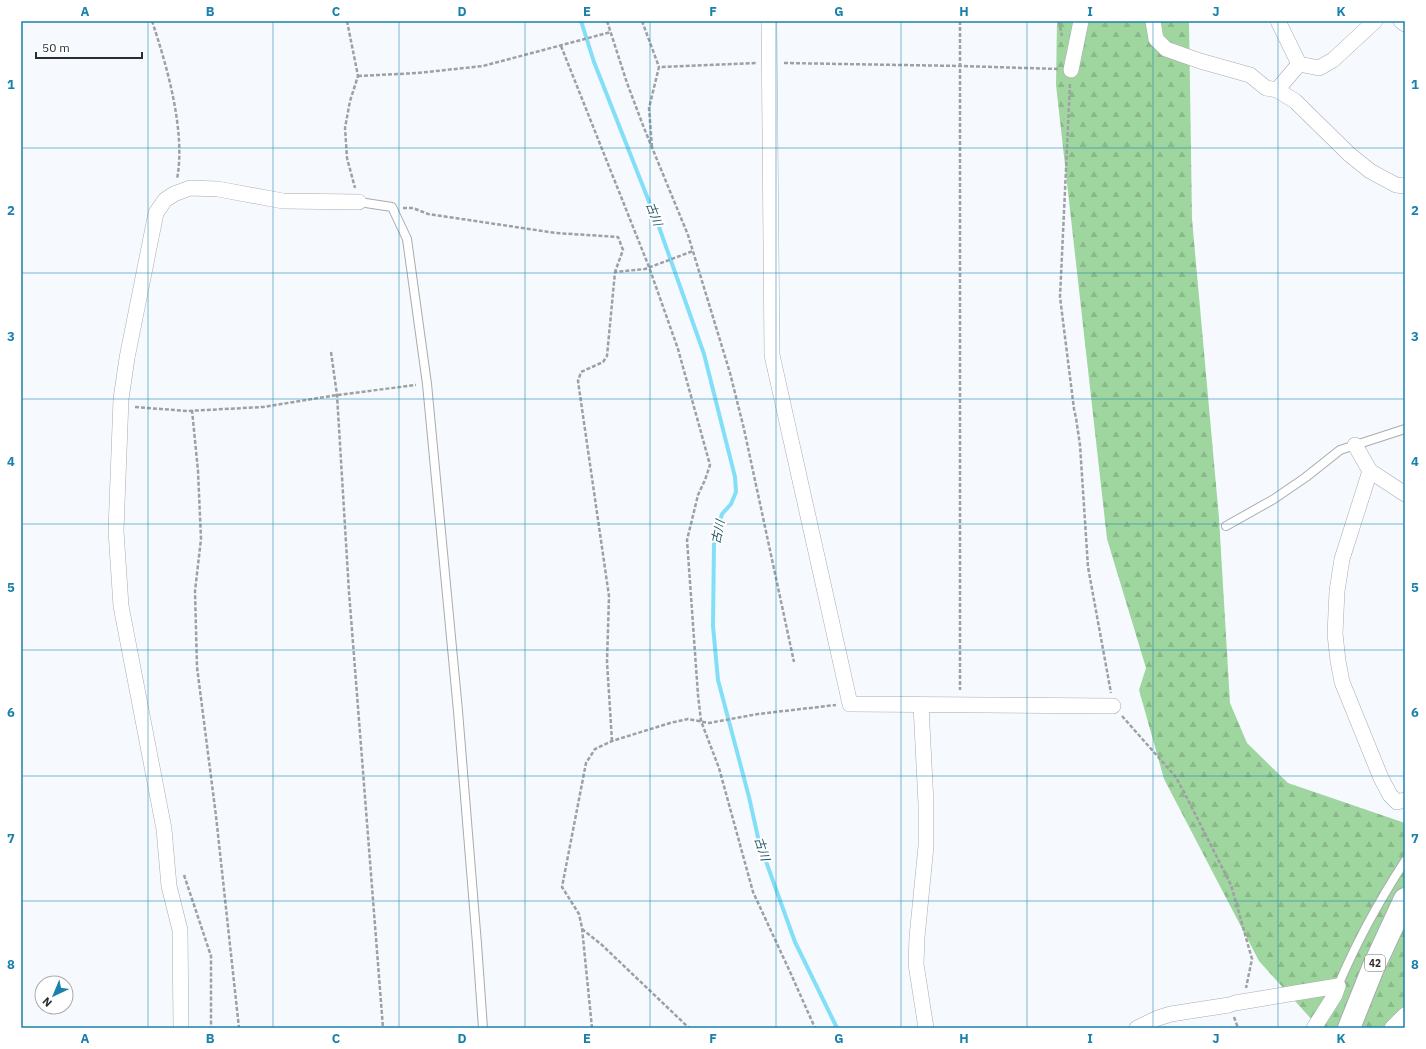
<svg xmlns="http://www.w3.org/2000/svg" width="1426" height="1049" viewBox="0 0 1426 1049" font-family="'IBM Plex Sans','Noto Sans JP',sans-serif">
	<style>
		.forest { fill: url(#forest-firs) }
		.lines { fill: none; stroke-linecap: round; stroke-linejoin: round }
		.stream { stroke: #83dff8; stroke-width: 4 }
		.lane-casing { stroke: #a8abaf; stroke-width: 10 }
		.street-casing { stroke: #a8abaf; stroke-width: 16 }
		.primary-casing { stroke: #a8abaf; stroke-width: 24 }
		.path { stroke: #9ea0a3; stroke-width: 2.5; stroke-dasharray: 4 2; stroke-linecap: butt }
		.lane { stroke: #fff; stroke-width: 8 }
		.street { stroke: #fff; stroke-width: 15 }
		.primary { stroke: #fff; stroke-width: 22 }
		.grid { fill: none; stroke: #1981ab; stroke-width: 1; stroke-opacity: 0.55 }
		.labels { text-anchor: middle; stroke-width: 4; stroke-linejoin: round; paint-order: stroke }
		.shield { fill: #fff; stroke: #6b6c6d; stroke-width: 1 }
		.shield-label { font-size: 10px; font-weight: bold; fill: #2c2d2e }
		.water-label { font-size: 12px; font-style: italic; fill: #235765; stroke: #fff }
		.neatline { fill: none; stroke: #1981ab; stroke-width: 1.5 }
		.grid-label { font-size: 13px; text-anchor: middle; font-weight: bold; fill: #1981ab }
	</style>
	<defs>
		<pattern id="forest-firs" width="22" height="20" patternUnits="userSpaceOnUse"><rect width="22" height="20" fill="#9fd69f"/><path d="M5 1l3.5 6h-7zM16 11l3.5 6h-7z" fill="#89b889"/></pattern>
	</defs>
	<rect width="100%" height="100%" fill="#f6fafe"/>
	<polygon class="forest" points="1057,21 1189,21 1192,219 1219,518 1230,703 1247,743 1288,783 1405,823 1405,1028 1307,1028 1313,1021 1259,961 1164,779 1139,690 1146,668 1107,539 1056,85"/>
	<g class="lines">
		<polyline class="stream" points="581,21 594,62 659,227 704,354 735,477 736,492 731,504 722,514 714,543 713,626 718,680 749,797 759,842 795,942 837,1028"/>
		<defs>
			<g id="lane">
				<polyline points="359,202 392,207 407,239 427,384 458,711 477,944 483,1028"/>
				<polyline points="1226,526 1274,499 1306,477 1340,450 1405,429"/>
				<path d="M 1338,986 C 1356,943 1379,901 1405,861"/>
			</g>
			<g id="street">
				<polyline points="769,21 772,355 850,704 1113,706"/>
				<polyline points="1153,21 1156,39 1166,49 1200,61 1250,75 1266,88 1277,90 1295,101 1349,154 1370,171 1396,185 1405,186"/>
				<polyline points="1278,21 1299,64"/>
				<polyline points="1401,21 1405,24"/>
				<polyline points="1071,70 1081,21"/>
				<polyline points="1277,90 1299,64 1319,68 1333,60 1375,21"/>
				<polyline points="1355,445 1370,471 1405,494"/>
				<polyline points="1370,471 1342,559 1337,591 1335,634 1338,661 1342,682 1381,778 1390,795 1397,802 1405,800"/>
				<polyline points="921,705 926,804 926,846 917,937 916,964 926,1028"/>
				<polyline points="181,1028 180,930 169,886 164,829 121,606 116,531 121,399 127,358 156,213 165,200 174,194 190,188 218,189 283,201 359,202"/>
				<polyline points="1137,1028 1158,1018 1171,1014 1229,1005 1235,1003 1338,986"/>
				<polyline points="1314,1028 1335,995 1338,986"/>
				<polyline points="1392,1028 1405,1015"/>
			</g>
			<polyline id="primary" points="1349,1028 1373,968 1405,899"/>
		</defs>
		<use href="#lane" class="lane-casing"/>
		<use href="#street" class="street-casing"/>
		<use href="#primary" class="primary-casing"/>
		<g class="path">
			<path d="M 152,21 C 167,66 186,132 177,179"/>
			<polyline points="347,21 358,76 350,101 345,128 347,158 355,188"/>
			<polyline points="607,21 627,83 644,128 688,235 730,373 744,429 794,662"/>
			<polyline points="642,21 659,67"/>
			<polyline points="960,21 960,690"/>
			<polyline points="1059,21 1062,36"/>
			<polyline points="561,46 649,267 678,349 710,465 705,480 698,495 687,540 698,695 701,721 719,768 753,892 791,974 815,1028"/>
			<polyline points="784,63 960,66 1059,69"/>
			<polyline points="358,76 418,73 483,66 611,32"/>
			<polyline points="1070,84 1060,297 1074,409 1076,418 1080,445 1088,567 1111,693"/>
			<polyline points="652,147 649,108 659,67 757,63"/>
			<polyline points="403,208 413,208 428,214 556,233 618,237 623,250 615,272"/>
			<polyline points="331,352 337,395 349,592 383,1028"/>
			<polyline points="135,407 187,411 263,407 337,395 416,385"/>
			<polyline points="192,410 198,471 201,539 195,591 197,667 216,816 239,1028"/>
			<polyline points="1122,716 1175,776 1184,792 1231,885 1252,959 1246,988"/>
			<polyline points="612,741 607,662 609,596 578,381 581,372 603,362 607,356 615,272 645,269 693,251"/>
			<polyline points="184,875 211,956 211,1028"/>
			<polyline points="582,929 602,945 689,1028"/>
			<polyline points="1234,1017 1238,1028"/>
			<polyline points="592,1028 582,928 579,914 562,887 586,763 595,749 612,741 670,723 688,719 709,723 758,714 836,705"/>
		</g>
		<use href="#lane" class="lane"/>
		<use href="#street" class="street"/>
		<use href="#primary" class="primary"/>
	</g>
	<path class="grid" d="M 148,21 L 148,1028M 273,21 L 273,1028M 399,21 L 399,1028M 525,21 L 525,1028M 650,21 L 650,1028M 776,21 L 776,1028M 901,21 L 901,1028M 1027,21 L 1027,1028M 1153,21 L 1153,1028M 1278,21 L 1278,1028M 21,148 L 1405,148M 21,273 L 1405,273M 21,399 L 1405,399M 21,524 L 1405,524M 21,650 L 1405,650M 21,776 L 1405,776M 21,901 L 1405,901"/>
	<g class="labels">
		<rect class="shield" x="1365" y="955" width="20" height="16" rx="3"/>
		<g class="shield-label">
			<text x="1375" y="967">42</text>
		</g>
		<g class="water-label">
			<text transform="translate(654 214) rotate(69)" y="4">古川</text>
			<text transform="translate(718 532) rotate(-78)" y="4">古川</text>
			<text transform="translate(762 849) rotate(72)" y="4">古川</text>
		</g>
	</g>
	<rect width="1426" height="1049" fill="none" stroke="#ffffff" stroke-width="44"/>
	<g transform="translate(54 995) rotate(224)"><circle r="19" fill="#ffffff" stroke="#ababab"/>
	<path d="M0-3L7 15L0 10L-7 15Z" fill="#1981ab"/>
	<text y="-6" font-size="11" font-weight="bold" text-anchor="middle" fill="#2c2d2e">N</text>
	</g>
	<path d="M36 52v6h106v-6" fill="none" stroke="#2c2d2e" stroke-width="2"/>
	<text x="42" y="52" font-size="12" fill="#2c2d2e" stroke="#ffffff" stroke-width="3" paint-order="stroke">50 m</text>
	<rect x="22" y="22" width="1382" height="1005" class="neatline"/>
	<g class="grid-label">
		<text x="85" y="16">A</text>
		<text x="210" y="16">B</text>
		<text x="336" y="16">C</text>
		<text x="462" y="16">D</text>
		<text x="587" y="16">E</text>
		<text x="713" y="16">F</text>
		<text x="839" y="16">G</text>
		<text x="964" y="16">H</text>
		<text x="1090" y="16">I</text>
		<text x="1216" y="16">J</text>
		<text x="1341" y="16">K</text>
		<text x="11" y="89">1</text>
		<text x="1415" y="89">1</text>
		<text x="11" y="215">2</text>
		<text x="1415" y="215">2</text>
		<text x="11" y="341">3</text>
		<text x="1415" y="341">3</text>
		<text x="11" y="466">4</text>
		<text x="1415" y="466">4</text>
		<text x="11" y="592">5</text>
		<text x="1415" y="592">5</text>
		<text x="11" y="717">6</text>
		<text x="1415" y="717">6</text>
		<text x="11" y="843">7</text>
		<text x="1415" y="843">7</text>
		<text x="11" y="969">8</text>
		<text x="1415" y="969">8</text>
		<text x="85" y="1043">A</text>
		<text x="210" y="1043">B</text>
		<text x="336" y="1043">C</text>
		<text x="462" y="1043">D</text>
		<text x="587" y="1043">E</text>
		<text x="713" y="1043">F</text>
		<text x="839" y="1043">G</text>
		<text x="964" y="1043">H</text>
		<text x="1090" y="1043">I</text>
		<text x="1216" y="1043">J</text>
		<text x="1341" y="1043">K</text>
	</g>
</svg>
